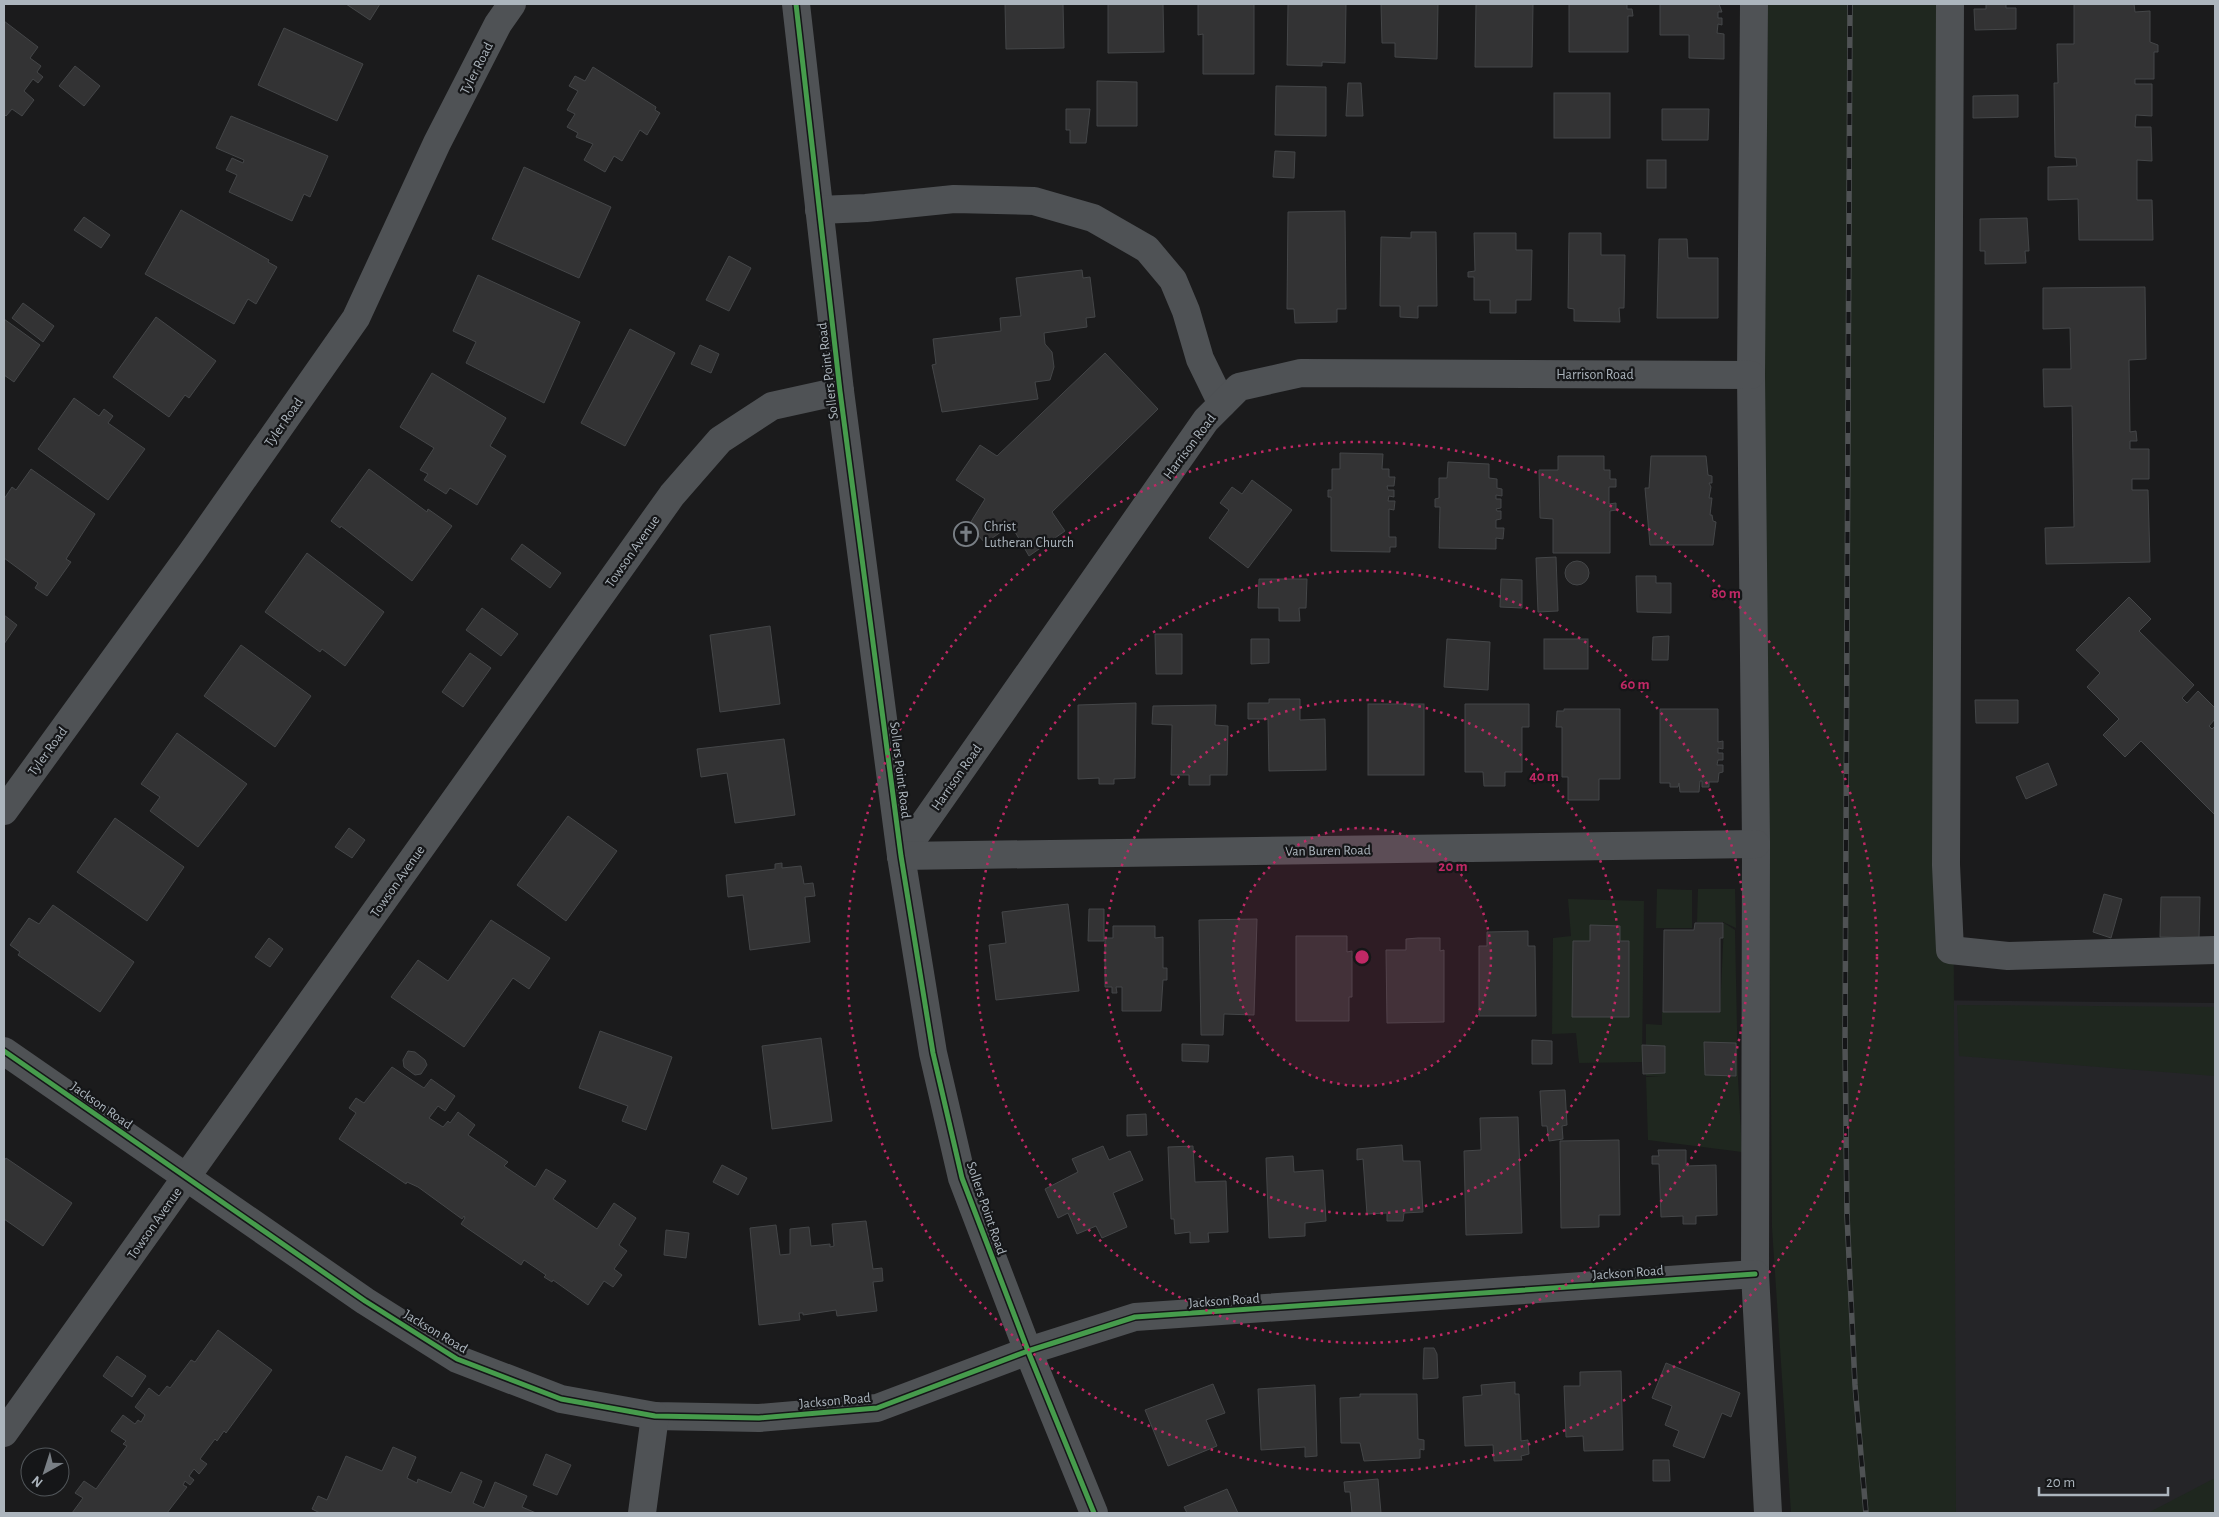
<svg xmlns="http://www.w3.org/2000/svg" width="2219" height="1517" viewBox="0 0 2219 1517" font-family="'Alegreya Sans',sans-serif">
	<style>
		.built { fill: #252528 }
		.green { fill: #1f271f }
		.building { fill: #333334; stroke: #444648 }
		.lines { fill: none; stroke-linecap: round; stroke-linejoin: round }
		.minor { stroke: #4f5255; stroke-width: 28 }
		.rail-casing { stroke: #4f5254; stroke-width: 5.5 }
		.rail { stroke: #151618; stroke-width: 4; stroke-dasharray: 11; stroke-linecap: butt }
		.cycleway-casing { stroke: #151618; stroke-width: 8 }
		.cycleway { stroke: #469c4c; stroke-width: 5 }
		.ring { fill: none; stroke: #c02865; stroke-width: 2.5; stroke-dasharray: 2.5 5 }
		.labels { text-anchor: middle; stroke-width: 4.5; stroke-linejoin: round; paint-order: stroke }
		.street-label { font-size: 14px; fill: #acb5bd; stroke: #151618 }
		.poi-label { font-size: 14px; fill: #acb5bd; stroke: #151618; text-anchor: start }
		.centre { fill: #c02865; stroke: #151618; stroke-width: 2.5 }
		.ring-label { font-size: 15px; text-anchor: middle; font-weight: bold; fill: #c02865; stroke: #151618; stroke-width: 4.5; stroke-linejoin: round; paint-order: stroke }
	</style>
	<rect width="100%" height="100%" fill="#1b1b1c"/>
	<polygon class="built" points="1909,1000 2215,1003 2215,1513 1929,1513"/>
	<g class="green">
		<polygon points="1768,4 1950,4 1956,1513 1791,1513 1772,1228 1769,835 1763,536"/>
		<polygon points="1657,889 1692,890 1692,928 1656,928"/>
		<polygon points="1698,889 1735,889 1736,928 1723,922 1697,922"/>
		<polygon points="1568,899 1644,901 1642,1062 1579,1063 1576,1033 1552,1034 1553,938 1571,936"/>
		<polygon points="1724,923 1735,930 1738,1078 1742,1152 1648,1140 1646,1077 1662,1077 1646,1076 1646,1024 1662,1025 1662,1012 1720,1013"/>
		<polygon points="1957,1005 2215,1007 2215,1076 1959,1056"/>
		<polygon points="2215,1478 2215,1513 2148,1513"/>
	</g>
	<g class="building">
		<polygon points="346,4 380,4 370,20"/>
		<polygon points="1005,4 1063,4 1064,48 1006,49"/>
		<polygon points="1108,4 1163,4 1164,52 1108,53"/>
		<polygon points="1198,4 1254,4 1254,74 1203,74 1203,34 1198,35"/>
		<polygon points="1288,4 1346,4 1345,63 1322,62 1322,66 1287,65"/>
		<polygon points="1381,4 1438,4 1437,59 1395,57 1395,43 1382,43"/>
		<polygon points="1476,4 1533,4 1532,67 1475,67"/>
		<polygon points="1569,4 1633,4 1627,4 1627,9 1632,9 1633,16 1628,16 1628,52 1569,52"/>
		<polygon points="1660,4 1719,4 1722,12 1718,12 1718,18 1722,18 1722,25 1718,24 1717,33 1724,34 1724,59 1689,58 1689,35 1660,35"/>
		<polygon points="1986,4 2006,4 2006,8 2016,8 2016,29 1975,30 1974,9 1986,9"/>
		<polygon points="2074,4 2134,4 2135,12 2150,11 2150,42 2158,45 2158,52 2154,52 2154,79 2135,79 2135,84 2152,84 2152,116 2136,115 2135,127 2151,127 2152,161 2137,160 2137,200 2152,200 2153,240 2079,240 2078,199 2048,200 2048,167 2077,166 2076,158 2055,157 2054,83 2058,83 2057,44 2074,44"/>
		<polygon points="4,21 38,47 30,58 41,66 37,72 43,77 38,83 33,79 24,91 34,100 22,116 12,109 6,116 4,114"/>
		<polygon points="284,28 363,64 337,121 258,85"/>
		<polygon points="75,66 100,86 84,106 59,86"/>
		<polygon points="593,67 656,107 655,110 660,113 647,135 640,130 622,161 614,156 605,172 584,160 593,144 576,137 578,133 567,127 575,114 567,110 578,91 569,86 575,76 585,81"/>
		<polygon points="1097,81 1137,82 1137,126 1097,126"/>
		<polygon points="1348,83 1361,83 1363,116 1346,116"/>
		<polygon points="1276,86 1326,87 1326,136 1275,135"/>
		<rect x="1554" y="93" width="56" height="45"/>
		<polygon points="2018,95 2018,117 1973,118 1973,96"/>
		<polygon points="1066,109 1090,109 1086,143 1070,143 1070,130 1066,130"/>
		<polygon points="1662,109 1709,109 1708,140 1662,140"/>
		<polygon points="231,116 328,156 310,197 304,194 292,221 229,192 237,175 226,170 232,158 243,163 244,160 216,148"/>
		<polygon points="1275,151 1295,152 1294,178 1273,177"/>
		<rect x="1647" y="160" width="19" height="28"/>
		<polygon points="524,167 611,207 579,278 492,239"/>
		<polygon points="181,210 269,260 268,262 277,267 256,304 248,299 234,324 145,274"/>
		<polygon points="1345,211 1346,309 1337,309 1337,322 1295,323 1294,309 1287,309 1288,212"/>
		<polygon points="84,217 110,235 101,248 74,230"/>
		<polygon points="2027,218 2029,251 2025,251 2026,263 1985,264 1985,251 1980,251 1980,219"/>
		<polygon points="1411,232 1436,232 1437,306 1418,306 1418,318 1400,317 1400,306 1380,306 1381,237 1411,238"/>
		<polygon points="1474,233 1516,233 1516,250 1532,250 1531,300 1516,300 1516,313 1490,313 1490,300 1474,300 1474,277 1468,277 1468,272 1475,271"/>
		<polygon points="1569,233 1601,233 1601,255 1625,255 1624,308 1619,308 1620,322 1574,321 1574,309 1568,308"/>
		<polygon points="1659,239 1687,239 1688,258 1718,258 1718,318 1657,318"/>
		<polygon points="729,256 751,268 729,311 706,300"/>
		<polygon points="1082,270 1083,278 1090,277 1095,317 1086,318 1087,327 1044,333 1045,344 1052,352 1054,367 1050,380 1035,382 1038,399 942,412 932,365 936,364 933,339 1001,331 1000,318 1021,316 1016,278"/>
		<polygon points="478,275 580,322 544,403 466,363 476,342 453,331"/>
		<polygon points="2145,287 2146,359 2129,360 2130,432 2136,431 2137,441 2130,441 2130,449 2149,449 2149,479 2132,479 2132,490 2148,490 2150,562 2046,564 2045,528 2074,527 2072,406 2044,407 2043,369 2071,369 2070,328 2043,329 2043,288"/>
		<polygon points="23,303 54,326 43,342 12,318"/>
		<polygon points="156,317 216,361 189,398 185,395 169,417 113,377"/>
		<polygon points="4,319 40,345 14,382 4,375"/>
		<polygon points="630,329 675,353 625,446 581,423"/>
		<polygon points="700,345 719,354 711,373 691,364"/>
		<polygon points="1105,353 1158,409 1052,512 1065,531 1029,556 1011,525 985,543 969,525 985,499 956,480 980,445 997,456"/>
		<polygon points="432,373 506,418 490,446 506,456 477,505 450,488 446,494 424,480 428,474 420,470 434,448 400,427"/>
		<polygon points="74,398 99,416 104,409 113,416 108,423 145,449 108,500 38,449"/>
		<polygon points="1340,453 1383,454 1382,469 1389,469 1389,477 1395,477 1394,486 1387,486 1388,490 1394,490 1394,497 1389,496 1388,501 1395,501 1394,510 1389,509 1389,537 1396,537 1396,547 1390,547 1390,552 1331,551 1331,497 1328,497 1328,490 1332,490 1332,469 1340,469"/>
		<polygon points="1558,456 1604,456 1604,470 1610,470 1610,479 1616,479 1616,487 1609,487 1609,504 1616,503 1616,510 1610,511 1610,553 1553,553 1553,519 1540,518 1539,470 1558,470"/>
		<polygon points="1651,456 1706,456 1708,475 1712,476 1712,483 1709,483 1711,487 1709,498 1712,498 1710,515 1712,515 1713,521 1716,522 1713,545 1650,545 1645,488 1649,488"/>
		<polygon points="1448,462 1489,464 1489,478 1497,479 1497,488 1502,489 1502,496 1496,495 1496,499 1501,499 1501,508 1496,509 1497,511 1501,511 1501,519 1496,520 1496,528 1504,528 1503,539 1496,538 1496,549 1439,548 1440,507 1435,507 1435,499 1439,498 1439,478 1447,478"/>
		<polygon points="31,469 95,514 66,559 71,562 47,596 35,588 38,583 4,558 4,499 12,487 16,490"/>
		<polygon points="369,469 427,512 428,509 452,526 412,581 341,526 340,528 331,521"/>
		<polygon points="1252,480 1292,510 1248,568 1209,538 1229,510 1220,503 1232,487 1242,494"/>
		<polygon points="522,544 561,573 550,588 511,559"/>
		<polygon points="307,553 384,612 345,666 322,649 320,652 265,612"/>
		<polygon points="1556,557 1558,611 1538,612 1536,558"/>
		<circle cx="1577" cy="573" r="12"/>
		<polygon points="1636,576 1656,576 1656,583 1671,583 1671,613 1637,612"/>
		<polygon points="1259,579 1307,579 1306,608 1299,608 1300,621 1279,621 1279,608 1258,608"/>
		<polygon points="1501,579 1522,580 1522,608 1500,607"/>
		<polygon points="2129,597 2151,619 2139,631 2194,685 2182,698 2187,703 2198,691 2215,708 2215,719 2209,726 2212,729 2215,726 2215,815 2141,741 2125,757 2103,735 2119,719 2087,687 2100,673 2076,650"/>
		<polygon points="482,608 518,634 501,656 466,630"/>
		<polygon points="4,615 17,625 4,644"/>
		<polygon points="770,626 780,704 720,712 710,635"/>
		<polygon points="1155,634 1182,634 1182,674 1156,674"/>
		<polygon points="1669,636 1668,660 1652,660 1653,637"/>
		<polygon points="1251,639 1269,639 1269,663 1251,664"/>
		<polygon points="1447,639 1490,642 1488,690 1444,687"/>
		<rect x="1544" y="639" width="44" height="30"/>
		<polygon points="241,645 311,696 275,747 204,696"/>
		<polygon points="470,653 491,668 463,707 442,692"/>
		<polygon points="1269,699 1300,699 1300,720 1325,719 1326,770 1269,771 1268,719 1248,719 1248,703 1269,703"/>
		<polygon points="1975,700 2018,700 2018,723 1976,723"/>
		<polygon points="1136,703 1135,778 1114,779 1114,784 1099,784 1099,778 1078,779 1078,705"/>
		<rect x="1368" y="704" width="56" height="71"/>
		<polygon points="1465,704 1529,704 1529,727 1522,727 1522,772 1505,772 1505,786 1484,786 1483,772 1465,772"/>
		<polygon points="1216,705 1215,725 1228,726 1227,775 1210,775 1210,785 1189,785 1189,775 1171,775 1172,725 1152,724 1153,706"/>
		<polygon points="1564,709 1620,709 1620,779 1599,779 1599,800 1568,800 1568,777 1562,777 1562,727 1556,727 1557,711 1564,711"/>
		<polygon points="1660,709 1718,709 1718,742 1723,741 1723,749 1718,748 1718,753 1723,753 1723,760 1718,760 1717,765 1723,765 1723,772 1719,773 1718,782 1709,782 1709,787 1702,787 1702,781 1700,781 1699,792 1680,792 1679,783 1678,787 1670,787 1670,783 1660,783"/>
		<polygon points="177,733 247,784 198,847 150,811 160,797 141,784"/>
		<polygon points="784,739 795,815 735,823 727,773 701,777 697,749"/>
		<polygon points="2048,763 2057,785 2026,799 2016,777"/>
		<polygon points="568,816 617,851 566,921 517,885"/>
		<polygon points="115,818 184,867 147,921 77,872"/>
		<polygon points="349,828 365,840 352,858 335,847"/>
		<polygon points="782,863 782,868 801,866 804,884 813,883 815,896 805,897 810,942 750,950 743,895 728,897 726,875 775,869 775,864"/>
		<polygon points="2104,894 2122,899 2111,938 2093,932"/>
		<polygon points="2161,897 2200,897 2199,938 2160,937"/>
		<polygon points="1068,904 1079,991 996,1000 989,945 1006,943 1002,912"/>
		<polygon points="53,905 134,962 100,1012 18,955 20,952 10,945 29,918 39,924"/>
		<polygon points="1089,909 1104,909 1104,941 1088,941"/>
		<polygon points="1257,919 1254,1015 1224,1014 1223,1035 1201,1035 1199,920"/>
		<polygon points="491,920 550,958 529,989 513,978 464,1047 391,997 418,960 448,981"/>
		<polygon points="1695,923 1723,923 1723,938 1720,938 1720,1012 1663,1012 1664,930 1694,930"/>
		<polygon points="1590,925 1620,926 1620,941 1629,941 1629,1017 1572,1017 1573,941 1590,941"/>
		<polygon points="1113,926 1155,926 1155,938 1163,937 1163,968 1167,968 1167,980 1163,980 1161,1011 1122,1011 1122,987 1116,987 1117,993 1112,993 1112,987 1105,987 1105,938 1113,938"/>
		<polygon points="1528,931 1528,946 1535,946 1536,1016 1479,1016 1479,946 1487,946 1487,932"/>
		<polygon points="1296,936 1347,936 1347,952 1352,951 1352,997 1349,997 1349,1021 1296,1021"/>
		<polygon points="269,938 283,949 270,967 255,957"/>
		<polygon points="1418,938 1440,938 1440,951 1444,950 1444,1022 1387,1023 1386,950 1406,950 1406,939"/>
		<polygon points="600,1031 672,1057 646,1130 622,1121 628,1106 579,1088"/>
		<polygon points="821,1038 832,1121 772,1129 762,1046"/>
		<polygon points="1532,1040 1552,1041 1552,1064 1532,1064"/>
		<polygon points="1704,1042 1736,1043 1736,1076 1705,1075"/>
		<polygon points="1182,1044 1209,1045 1208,1062 1182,1061"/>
		<polygon points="1642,1045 1665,1046 1665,1073 1643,1074"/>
		<polygon points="408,1051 415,1052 425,1060 427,1065 421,1074 415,1075 404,1067 403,1060"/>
		<polygon points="392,1067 424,1088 431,1079 455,1096 445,1111 438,1106 429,1118 443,1127 448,1121 450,1123 458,1112 475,1125 468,1135 508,1162 504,1166 535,1187 546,1169 566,1181 553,1199 597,1229 614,1203 636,1218 619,1245 627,1251 614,1269 622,1275 613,1287 604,1281 588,1305 553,1280 552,1282 544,1277 546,1275 524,1260 521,1265 461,1224 465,1218 464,1216 462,1219 418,1187 407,1182 406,1184 339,1139 356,1113 349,1108 356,1098 364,1103"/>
		<polygon points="1565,1090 1567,1125 1562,1126 1563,1139 1549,1141 1547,1126 1542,1126 1540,1091"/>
		<polygon points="1146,1114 1147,1135 1127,1136 1127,1115"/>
		<polygon points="1518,1117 1522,1233 1466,1235 1464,1151 1481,1150 1480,1118"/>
		<polygon points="1619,1140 1620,1215 1599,1215 1599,1227 1561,1228 1560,1141"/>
		<polygon points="1402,1145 1403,1161 1420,1161 1423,1212 1404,1213 1403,1221 1387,1221 1387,1213 1367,1214 1363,1159 1357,1160 1357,1149"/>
		<polygon points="1103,1146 1109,1160 1130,1151 1143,1180 1113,1193 1127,1227 1102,1238 1096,1226 1077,1234 1068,1213 1058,1218 1045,1189 1078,1172 1072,1159"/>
		<polygon points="1193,1146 1195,1182 1226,1181 1228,1232 1208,1233 1209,1242 1190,1243 1190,1232 1175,1234 1174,1219 1171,1219 1168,1147"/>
		<polygon points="1658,1150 1686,1150 1686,1166 1716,1165 1717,1215 1696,1216 1696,1224 1683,1224 1683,1216 1661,1217 1659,1164 1652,1164 1652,1156 1659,1156"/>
		<polygon points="1293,1156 1294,1172 1323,1170 1326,1221 1305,1223 1305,1236 1269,1238 1266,1158"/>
		<polygon points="6,1158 72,1203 43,1246 4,1219 4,1161"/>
		<polygon points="722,1165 747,1178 738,1195 713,1182"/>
		<polygon points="866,1221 873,1269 882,1268 883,1281 873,1282 877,1311 837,1316 836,1310 803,1315 803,1313 799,1313 800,1320 759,1325 750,1228 776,1225 780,1255 790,1254 790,1229 809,1227 811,1246 830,1244 830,1247 834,1246 832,1224"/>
		<polygon points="666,1230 689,1233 686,1258 664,1255"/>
		<polygon points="218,1330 272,1370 226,1433 224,1431 217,1441 215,1439 200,1459 207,1464 199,1474 194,1469 189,1476 194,1480 190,1485 185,1481 183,1485 187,1487 167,1513 72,1513 83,1498 75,1493 84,1481 96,1489 127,1446 123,1444 126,1441 111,1431 123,1415 135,1424 138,1420 141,1422 145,1415 135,1407 149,1388 159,1396 167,1386 170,1388 191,1360 195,1362"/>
		<polygon points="1424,1348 1434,1348 1437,1354 1438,1378 1423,1379"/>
		<polygon points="117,1356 146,1376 132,1397 103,1376"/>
		<polygon points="1666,1363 1740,1393 1731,1417 1722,1413 1704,1458 1673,1446 1679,1431 1665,1425 1672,1406 1652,1398"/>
		<polygon points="1621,1371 1623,1450 1584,1451 1583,1436 1566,1437 1564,1386 1580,1386 1580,1372"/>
		<polygon points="1515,1382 1515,1394 1519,1394 1521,1441 1528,1440 1529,1454 1521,1456 1522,1460 1494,1461 1493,1445 1465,1446 1463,1397 1482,1395 1481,1385"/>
		<polygon points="1213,1384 1225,1413 1206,1420 1217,1446 1168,1466 1145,1410"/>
		<polygon points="1315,1385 1317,1456 1305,1457 1305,1447 1261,1450 1258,1389"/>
		<polygon points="1360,1394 1417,1394 1418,1439 1424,1440 1424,1450 1420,1449 1420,1458 1364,1461 1360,1443 1341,1443 1340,1398 1360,1397"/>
		<polygon points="393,1447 416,1457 407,1478 417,1483 418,1479 451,1493 461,1472 482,1481 473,1503 484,1508 495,1482 527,1496 522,1507 536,1513 320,1513 312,1509 318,1496 327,1500 346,1456 382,1471"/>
		<polygon points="546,1454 571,1465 557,1495 533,1485"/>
		<polygon points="1653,1460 1669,1460 1670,1481 1653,1481"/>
		<polygon points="1378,1479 1381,1513 1352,1513 1350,1492 1345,1492 1344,1482"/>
		<polygon points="1227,1489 1238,1513 1187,1513 1184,1507"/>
	</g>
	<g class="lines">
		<g class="minor">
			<polyline points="796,4 840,391 901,856 933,1053 962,1178 1028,1351 1094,1513"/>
			<polyline points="1754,4 1751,375 1756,844 1755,1274 1768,1513"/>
			<polyline points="1950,4 1946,865 1950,950 2008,956 2215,950"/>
			<polyline points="819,210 866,208 954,199 1034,201 1093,218 1147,249 1173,280 1186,311 1200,359 1222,404"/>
			<polyline points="4,811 192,552 356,318 437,143 498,24 512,4"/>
			<polyline points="901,856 1206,420 1239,387 1301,373 1751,375"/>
			<polyline points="901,856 1756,844"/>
			<polyline points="4,1051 365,1301 457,1359 561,1399 655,1416 759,1418 877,1408 1028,1351 1135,1317 1755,1274"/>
			<polyline points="4,1433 672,495 720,440 772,406 840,391"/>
			<polyline points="642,1513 655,1416"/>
		</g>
		<defs>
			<polyline id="rail" points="1850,4 1845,1043 1847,1215 1855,1385 1866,1513"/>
		</defs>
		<use href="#rail" class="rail-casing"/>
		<use href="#rail" class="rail"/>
		<defs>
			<g id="cycleway">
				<polyline points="796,4 840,391 901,856 933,1053 962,1178 1028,1351 1094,1513"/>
				<polyline points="4,1051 365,1301 457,1359 561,1399 655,1416 759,1418 877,1408 1028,1351 1135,1317 1755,1274"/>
			</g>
		</defs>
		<use href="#cycleway" class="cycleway-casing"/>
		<use href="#cycleway" class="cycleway"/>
	</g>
	<circle cx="1362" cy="957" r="129" fill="#c02865" fill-opacity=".12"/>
	<g class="ring">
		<circle cx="1362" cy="957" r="129"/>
		<circle cx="1362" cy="957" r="257"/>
		<circle cx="1362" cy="957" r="386"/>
		<circle cx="1362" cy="957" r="515"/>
	</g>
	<defs>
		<symbol id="church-ring" viewBox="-11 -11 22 22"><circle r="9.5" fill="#151618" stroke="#797f85" stroke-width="1.5"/><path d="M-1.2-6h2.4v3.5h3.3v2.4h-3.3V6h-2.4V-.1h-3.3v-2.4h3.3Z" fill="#797f85"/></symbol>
	</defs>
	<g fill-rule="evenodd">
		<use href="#church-ring" x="952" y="520" width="28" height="28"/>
	</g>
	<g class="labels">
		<g class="street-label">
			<text transform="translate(476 68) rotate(-63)" y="5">Tyler Road</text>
			<text transform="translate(827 371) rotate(-97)" y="5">Sollers Point Road</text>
			<text x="1595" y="379">Harrison Road</text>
			<text transform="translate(283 422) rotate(-55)" y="5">Tyler Road</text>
			<text transform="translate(1189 446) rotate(-53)" y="5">Harrison Road</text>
			<text transform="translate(632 551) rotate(-55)" y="5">Towson Avenue</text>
			<text transform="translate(47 751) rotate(-54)" y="5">Tyler Road</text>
			<text transform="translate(901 770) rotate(83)" y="5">Sollers Point Road</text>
			<text transform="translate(956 777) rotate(-55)" y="5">Harrison Road</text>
			<text transform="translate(1328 850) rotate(-1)" y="5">Van Buren Road</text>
			<text transform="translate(397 881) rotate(-55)" y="5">Towson Avenue</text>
			<text transform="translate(102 1105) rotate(35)" y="5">Jackson Road</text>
			<text transform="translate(987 1208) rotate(71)" y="5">Sollers Point Road</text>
			<text transform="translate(154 1223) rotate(-55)" y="5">Towson Avenue</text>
			<text transform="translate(1628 1272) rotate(-4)" y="5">Jackson Road</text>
			<text transform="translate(1224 1300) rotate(-4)" y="5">Jackson Road</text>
			<text transform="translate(436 1331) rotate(31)" y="5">Jackson Road</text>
			<text transform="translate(835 1400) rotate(-5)" y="5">Jackson Road</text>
		</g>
		<g class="poi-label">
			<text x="984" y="531">Christ<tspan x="984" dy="16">Lutheran Church</tspan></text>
		</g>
	</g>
	<circle cx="1362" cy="957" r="8" class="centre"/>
	<g class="ring-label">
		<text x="1726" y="598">80 m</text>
		<text x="1635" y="689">60 m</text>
		<text x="1544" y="781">40 m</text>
		<text x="1453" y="871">20 m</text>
	</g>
	<rect width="2219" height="1517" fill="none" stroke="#acb5bd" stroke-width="10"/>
	<g transform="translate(45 1472) rotate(219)"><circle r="24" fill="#151618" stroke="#51565a"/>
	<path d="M0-4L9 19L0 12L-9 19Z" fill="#797f85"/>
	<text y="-8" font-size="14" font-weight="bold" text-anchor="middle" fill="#acb5bd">N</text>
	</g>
	<path d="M2039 1487v8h129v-8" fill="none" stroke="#acb5bd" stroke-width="2.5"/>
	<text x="2046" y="1487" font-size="15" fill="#acb5bd" stroke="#151618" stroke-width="4" paint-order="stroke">20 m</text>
</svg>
